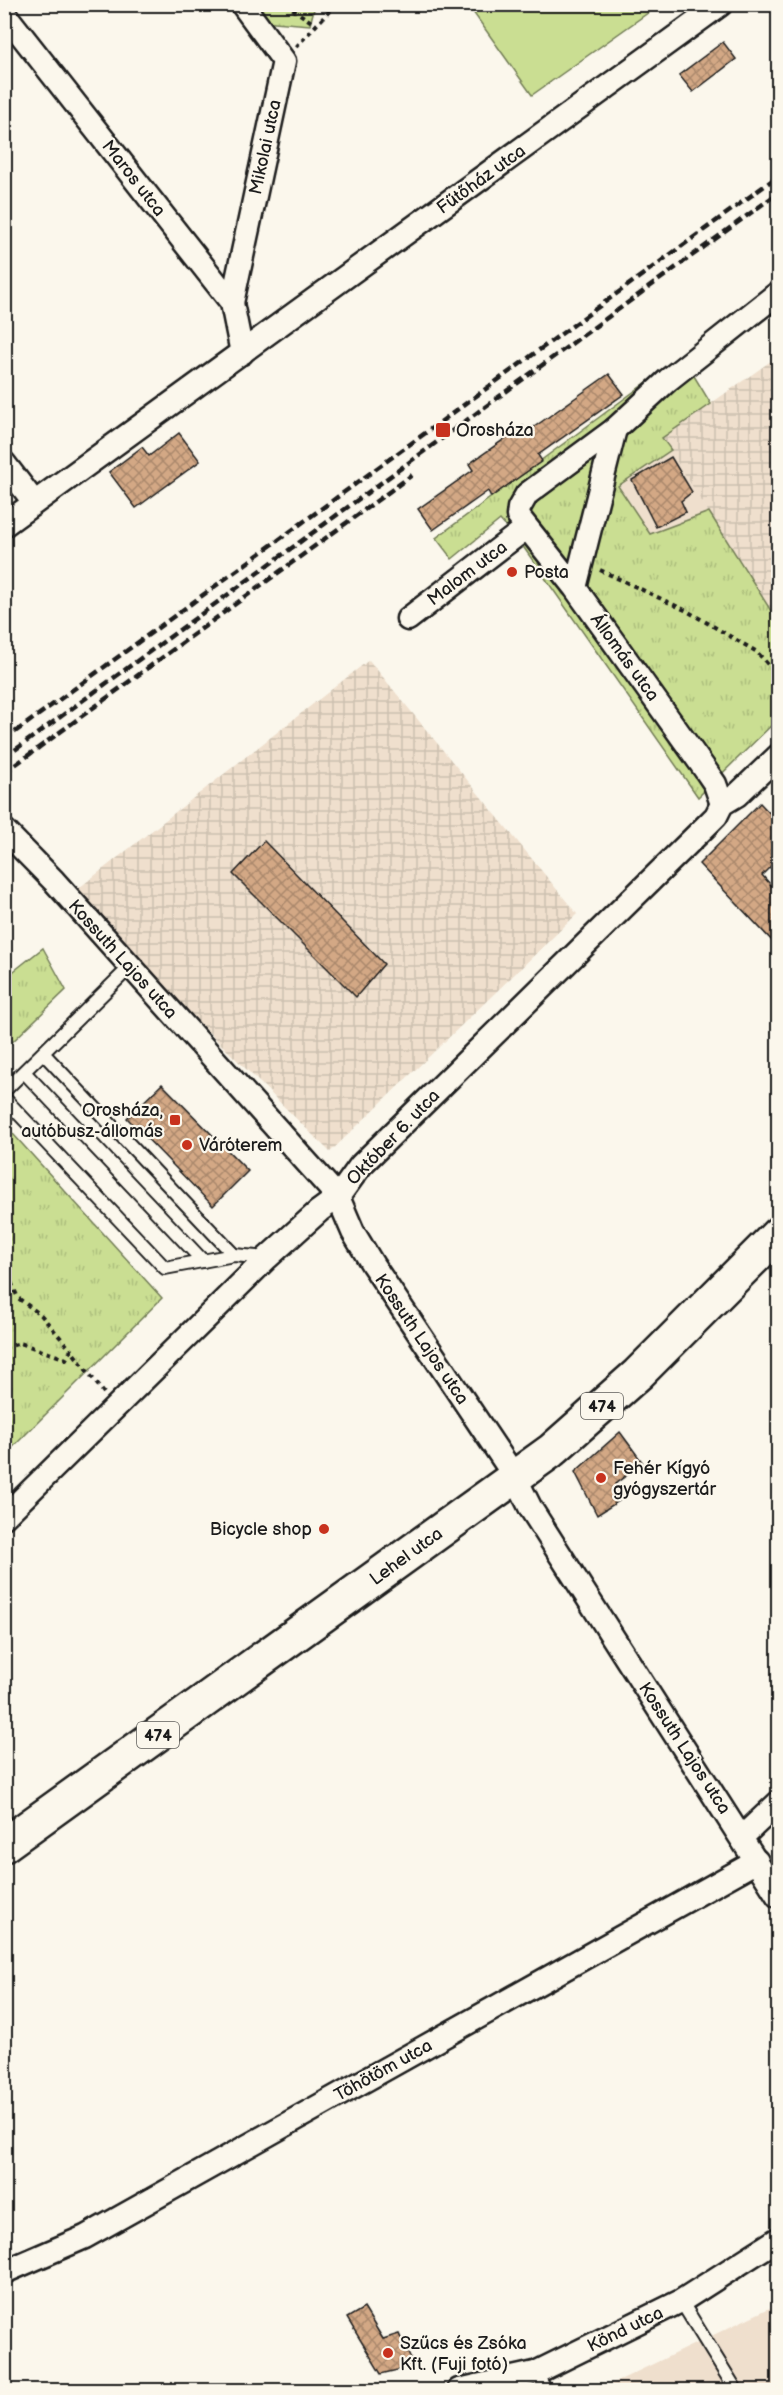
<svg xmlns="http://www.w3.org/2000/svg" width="783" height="2395" viewBox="0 0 783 2395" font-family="'Balsamiq Sans',sans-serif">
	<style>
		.built { fill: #efdfcd }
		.industrial { fill: url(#industrial-grid) }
		.park { fill: url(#park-tufts); stroke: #737d57; stroke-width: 1.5 }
		.garden { fill: #cade92; stroke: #737d57; stroke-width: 1.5 }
		.building { fill: url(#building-cross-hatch); stroke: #1c1c1c; stroke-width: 1.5 }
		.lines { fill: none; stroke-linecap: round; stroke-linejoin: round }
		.service-casing { stroke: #1c1c1c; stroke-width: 16 }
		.minor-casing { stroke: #1c1c1c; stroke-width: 27 }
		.primary-casing { stroke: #1c1c1c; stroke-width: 38 }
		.path { stroke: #1c1c1c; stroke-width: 4; stroke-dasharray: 4.5 4.5; stroke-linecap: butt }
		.service { stroke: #fbf7ec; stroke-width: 12 }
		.minor { stroke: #fbf7ec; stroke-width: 22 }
		.primary { stroke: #fbf7ec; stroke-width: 33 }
		.rail { stroke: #1c1c1c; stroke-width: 4.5; stroke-dasharray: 9 4.5; stroke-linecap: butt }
		.poi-dot { fill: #c8321e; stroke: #fbf7ec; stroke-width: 2 }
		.labels { text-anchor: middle; stroke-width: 4.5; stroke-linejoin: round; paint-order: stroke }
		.shield { fill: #fbf7ec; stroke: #5f5e5a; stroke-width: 1.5 }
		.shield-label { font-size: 16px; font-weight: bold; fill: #1c1c1c }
		.street-label { font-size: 18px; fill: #1c1c1c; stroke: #fbf7ec }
		.poi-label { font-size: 18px; fill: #1c1c1c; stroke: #fbf7ec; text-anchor: start }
	</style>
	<defs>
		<pattern id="industrial-grid" width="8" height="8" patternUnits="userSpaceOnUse" patternTransform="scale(1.5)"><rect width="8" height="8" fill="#efdfcd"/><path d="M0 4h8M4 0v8" fill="none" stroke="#ccbfaf"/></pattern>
		<pattern id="park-tufts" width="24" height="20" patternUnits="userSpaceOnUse" patternTransform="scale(1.5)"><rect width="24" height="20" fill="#cade92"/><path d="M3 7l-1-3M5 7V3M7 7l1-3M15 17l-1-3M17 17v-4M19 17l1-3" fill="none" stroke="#adbe7d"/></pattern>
		<pattern id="building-cross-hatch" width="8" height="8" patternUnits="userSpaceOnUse" patternTransform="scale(1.5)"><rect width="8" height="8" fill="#d3a885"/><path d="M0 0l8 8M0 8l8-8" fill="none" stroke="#aa886c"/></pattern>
	</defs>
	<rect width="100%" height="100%" fill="#fbf7ec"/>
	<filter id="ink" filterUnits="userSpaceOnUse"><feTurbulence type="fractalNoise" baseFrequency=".0167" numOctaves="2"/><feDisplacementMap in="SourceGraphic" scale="12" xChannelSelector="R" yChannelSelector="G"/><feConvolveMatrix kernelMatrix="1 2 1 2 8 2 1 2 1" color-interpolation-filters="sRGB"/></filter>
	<g filter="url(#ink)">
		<g class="built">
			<polygon points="671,450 709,512 650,535 617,486"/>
			<polygon points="778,2304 778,2390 599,2390"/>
		</g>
		<g class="industrial">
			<polygon points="778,356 778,622 662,438"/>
			<polygon points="369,660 577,914 330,1152 70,895"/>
		</g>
		<g class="park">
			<polygon points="228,5 321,5 314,9 310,25 239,19"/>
			<polygon points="682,356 711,404 662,438 671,450 618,486 650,534 709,512 778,622 778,719 698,797 522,545 500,520 452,559 436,538"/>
			<polygon points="43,948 66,990 5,1049 5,978"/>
			<polygon points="4,1124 162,1298 5,1455 4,1455"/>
		</g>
		<polygon class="garden" points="468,5 659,5 532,95"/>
		<g class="building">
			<polygon points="723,42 736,59 693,92 679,75"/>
			<polygon points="609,374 624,394 538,455 542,461 491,497 488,491 433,530 418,509 473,470 469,464 523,426 527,432"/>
			<polygon points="179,433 200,461 136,508 109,472 142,447 149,456"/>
			<polygon points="671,457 692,492 681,501 686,512 656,527 632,480"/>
			<polygon points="760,803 778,822 778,859 762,875 778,893 778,947 699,864"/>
			<polygon points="264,841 384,964 356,997 233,874"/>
			<polygon points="162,1084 248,1171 213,1206 127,1118"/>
			<polygon points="620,1432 643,1463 615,1484 625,1497 597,1515 575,1472"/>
			<polygon points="364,2308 383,2339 399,2334 414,2366 381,2374 347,2318"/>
		</g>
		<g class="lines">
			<defs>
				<g id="service">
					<polyline points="43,1053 234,1255"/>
					<polyline points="24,1072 203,1261"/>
					<polyline points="4,1091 130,967"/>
					<polyline points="4,1098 165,1268 234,1255 267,1258"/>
					<polyline points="681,2301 736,2390"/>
					<polyline points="535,2373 546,2390"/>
				</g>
				<g id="minor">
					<polyline points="4,13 232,303 242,353"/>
					<polyline points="232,303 284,61 242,4"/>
					<polyline points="615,429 668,380 778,293"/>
					<polyline points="4,463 34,502"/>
					<polyline points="4,525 721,4"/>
					<polyline points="575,588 615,429 527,494 519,508 518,516 575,588 704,768 715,784 722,804"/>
					<polyline points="408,619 526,528"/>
					<polyline points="4,830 54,881 338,1197 353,1232 373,1265 515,1477 531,1509 778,1896"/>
					<polyline points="4,1517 267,1258 319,1211 338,1197 361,1165 706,826 716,816 722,804 737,795 778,756"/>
					<polyline points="742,1837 778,1803"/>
					<polyline points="4,2272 85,2237 757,1861"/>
					<polyline points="459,2390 535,2373 681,2301 778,2239"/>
				</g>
				<polyline id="primary" points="4,1845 551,1451 638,1374 778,1234"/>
			</defs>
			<use href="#service" class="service-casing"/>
			<use href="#minor" class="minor-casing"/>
			<use href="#primary" class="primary-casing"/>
			<g class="path">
				<polyline points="285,4 316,25"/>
				<polyline points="296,47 336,4"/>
				<polyline points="600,570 687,611 757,652 778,676"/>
				<polyline points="4,1266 18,1298 41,1315 71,1350"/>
				<polyline points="4,1348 20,1343 66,1359 71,1350 104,1393"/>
			</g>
			<use href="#service" class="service"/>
			<use href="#minor" class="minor"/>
			<use href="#primary" class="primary"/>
			<g class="rail">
				<polyline points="4,740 778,176"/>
				<polyline points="4,758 778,193"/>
				<polyline points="4,773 412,475"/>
			</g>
		</g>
	</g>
	<g class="poi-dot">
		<rect x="435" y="422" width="16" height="16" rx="3"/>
		<circle cx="512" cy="572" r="6"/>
		<rect x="169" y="1114" width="12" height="12" rx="3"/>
		<circle cx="187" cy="1145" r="6"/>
		<circle cx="601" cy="1478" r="6"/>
		<circle cx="324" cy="1529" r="6"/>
		<circle cx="388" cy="2353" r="6"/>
	</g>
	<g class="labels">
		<g class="shield">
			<rect x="581" y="1393" width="42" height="26" rx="4.5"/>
			<rect x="137" y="1722" width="42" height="26" rx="4.5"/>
		</g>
		<g class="shield-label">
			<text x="602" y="1412">474</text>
			<text x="158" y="1741">474</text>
		</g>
		<g class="street-label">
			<text transform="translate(265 147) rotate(-78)" y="6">Mikolai utca</text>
			<text transform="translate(134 178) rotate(52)" y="6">Maros utca</text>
			<text transform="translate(481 179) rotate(-36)" y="6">Fűtőház utca</text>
			<text transform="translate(467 573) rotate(-37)" y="6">Malom utca</text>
			<text transform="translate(625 657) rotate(54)" y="6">Állomás utca</text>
			<text transform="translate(123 959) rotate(48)" y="6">Kossuth Lajos utca</text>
			<text transform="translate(393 1137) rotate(-46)" y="6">Október 6. utca</text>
			<text transform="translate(422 1339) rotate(56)" y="6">Kossuth Lajos utca</text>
			<text transform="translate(406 1556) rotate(-36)" y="6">Lehel utca</text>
			<text transform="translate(685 1748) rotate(57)" y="6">Kossuth Lajos utca</text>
			<text transform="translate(383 2070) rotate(-29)" y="6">Töhötöm utca</text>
			<text transform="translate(625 2329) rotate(-26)" y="6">Könd utca</text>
		</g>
		<g class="poi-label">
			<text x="456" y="436">Orosháza</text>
			<text x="524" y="578">Posta</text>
			<text x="163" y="1116" text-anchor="end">Orosháza,<tspan x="163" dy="21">autóbusz-állomás</tspan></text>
			<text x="199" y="1151">Váróterem</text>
			<text x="613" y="1474">Fehér Kígyó<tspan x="613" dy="21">gyógyszertár</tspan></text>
			<text x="312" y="1535" text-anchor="end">Bicycle shop</text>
			<text x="400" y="2349">Szűcs és Zsóka<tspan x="400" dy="21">Kft. (Fuji fotó)</tspan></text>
		</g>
	</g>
	<rect width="783" height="2395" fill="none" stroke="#fbf7ec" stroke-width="24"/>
	<rect x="12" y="12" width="759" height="2371" fill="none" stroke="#1c1c1c" stroke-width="2" filter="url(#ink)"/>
</svg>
